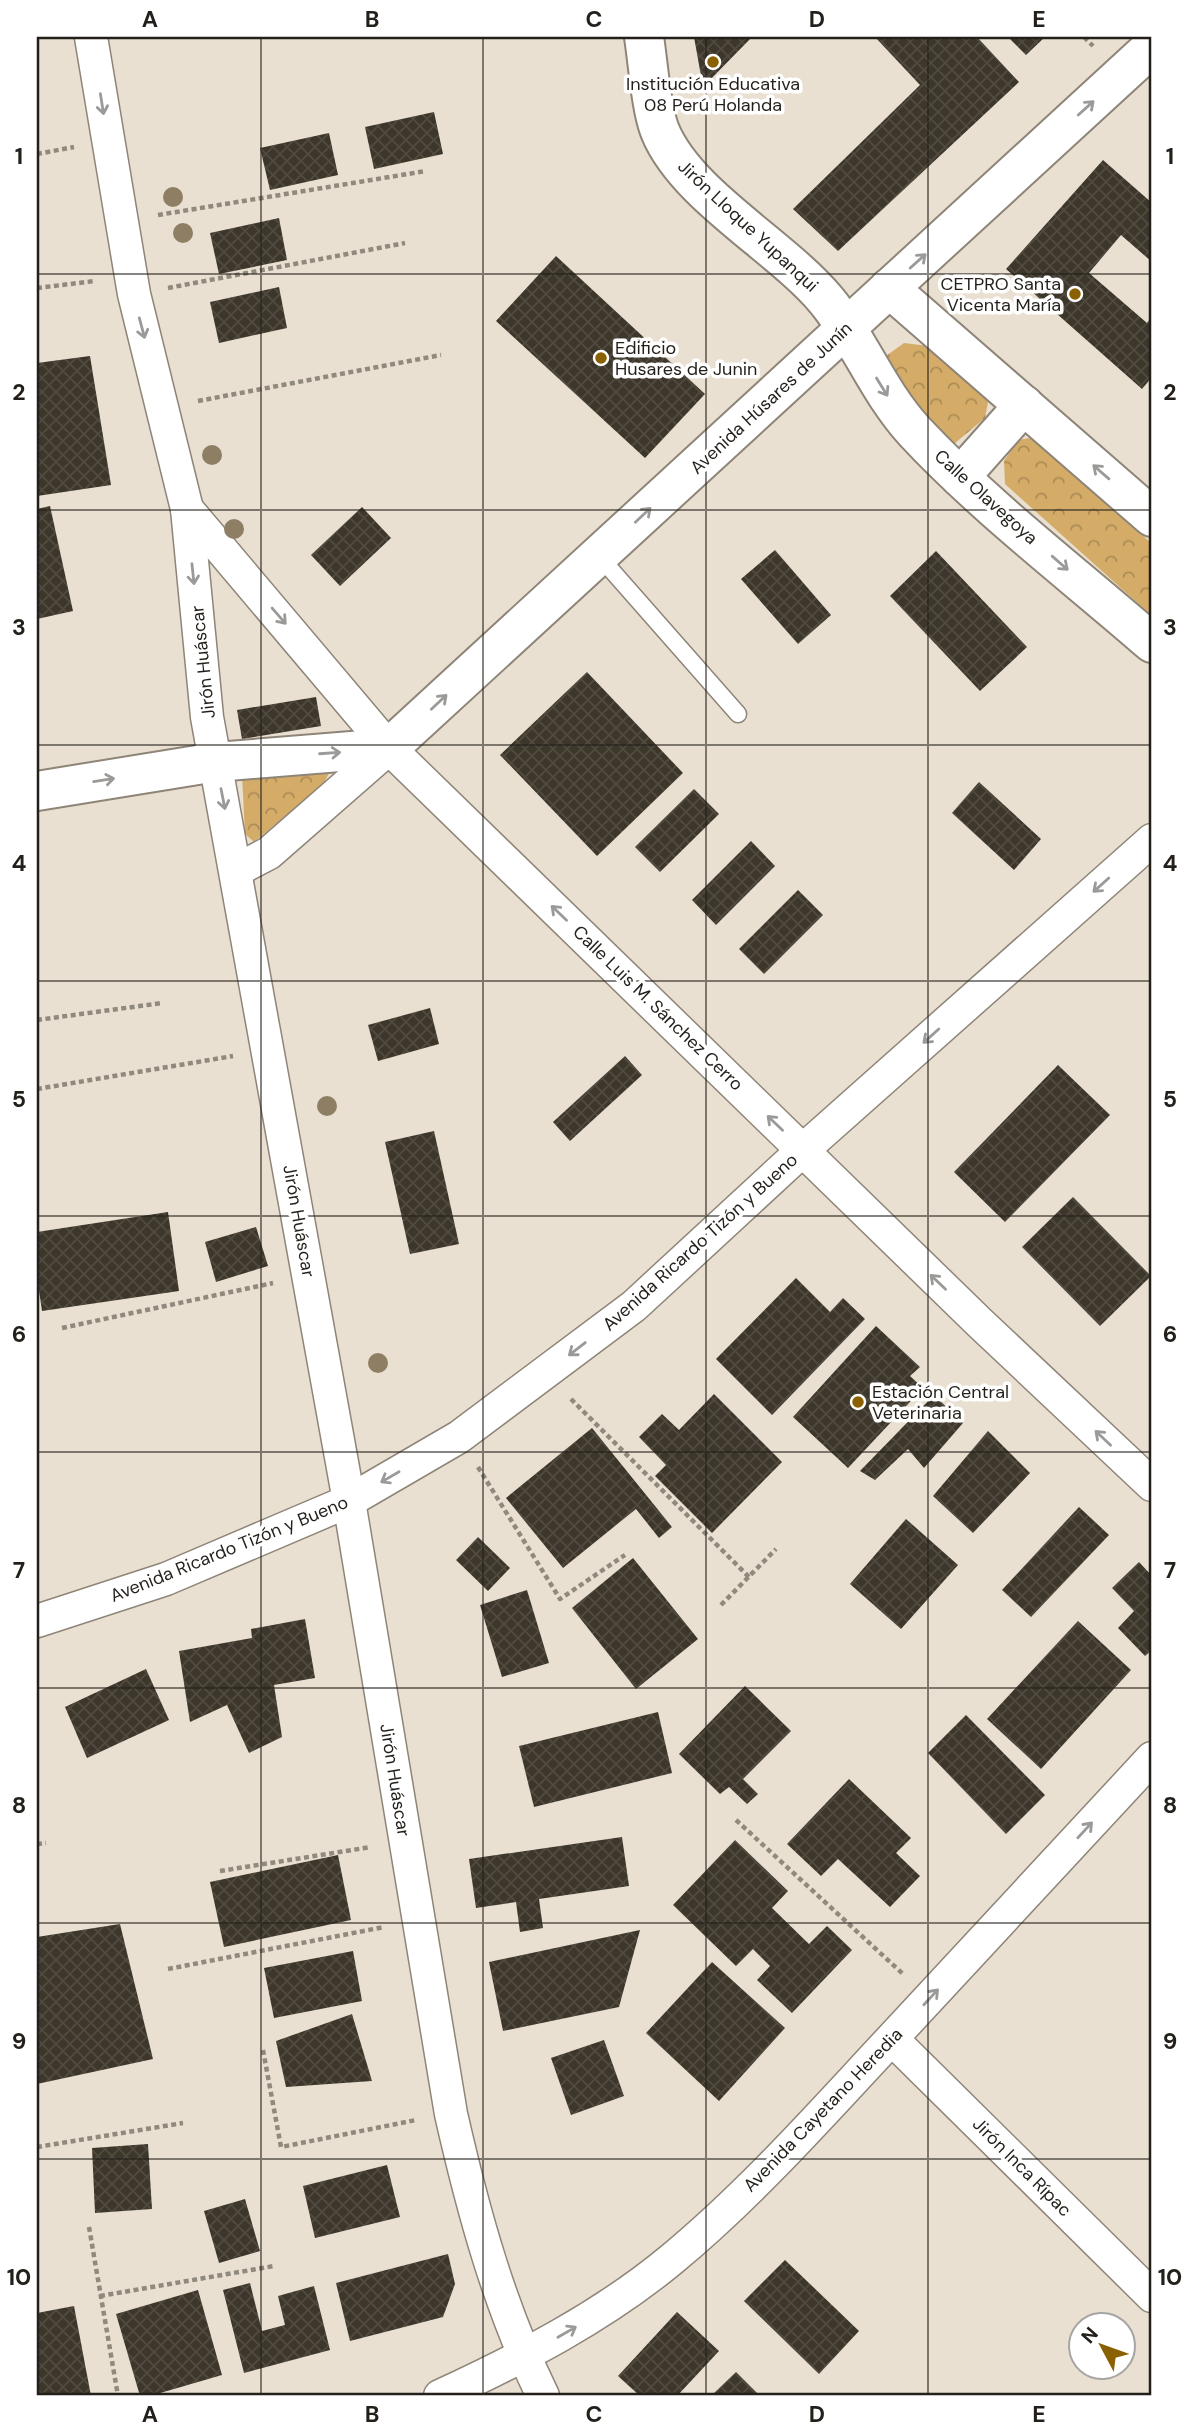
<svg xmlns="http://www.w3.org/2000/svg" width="1189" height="2433" viewBox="0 0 1189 2433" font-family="'DM Sans',sans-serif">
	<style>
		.forest { fill: url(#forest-crowns) }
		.building { fill: url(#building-cross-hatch) }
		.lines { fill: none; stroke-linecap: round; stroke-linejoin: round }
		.lane-casing { stroke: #8e8578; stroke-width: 19 }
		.street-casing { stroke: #8e8578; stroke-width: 35 }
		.secondary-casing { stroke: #8e8578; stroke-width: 42 }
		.path { stroke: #8f897e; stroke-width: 4.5; stroke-dasharray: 5 3.5; stroke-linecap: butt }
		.lane { stroke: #fff; stroke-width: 16 }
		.street { stroke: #fff; stroke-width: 32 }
		.secondary { stroke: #fff; stroke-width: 38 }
		.tree { fill: #8e7f64 }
		.oneway { stroke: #9c9a98 }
		.grid { fill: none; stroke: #231f1a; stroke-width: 2; stroke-opacity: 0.55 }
		.poi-dot { fill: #896100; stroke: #fff; stroke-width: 2.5 }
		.labels { text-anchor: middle; stroke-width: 7; stroke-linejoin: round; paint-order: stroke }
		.poi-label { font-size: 18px; fill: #231f1a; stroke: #fff; text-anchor: start }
		.street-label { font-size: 18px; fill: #231f1a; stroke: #fff }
		.neatline { fill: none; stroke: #231f1a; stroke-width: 2.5 }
		.grid-label { font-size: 23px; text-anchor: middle; font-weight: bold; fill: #231f1a }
	</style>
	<defs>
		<pattern id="forest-crowns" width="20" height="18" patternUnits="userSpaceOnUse" patternTransform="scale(1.75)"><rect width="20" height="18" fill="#d4ac68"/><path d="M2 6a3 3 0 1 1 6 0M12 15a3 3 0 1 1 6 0" fill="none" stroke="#ac8b55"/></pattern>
		<pattern id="building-cross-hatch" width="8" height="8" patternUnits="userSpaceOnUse" patternTransform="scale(1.75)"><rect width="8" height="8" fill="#3d362a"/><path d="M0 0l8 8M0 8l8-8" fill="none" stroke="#504a40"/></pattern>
	</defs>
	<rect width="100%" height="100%" fill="#e9e0d1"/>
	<g class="forest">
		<polygon points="904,343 928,346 981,382 988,402 985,418 954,444 933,436 888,388 886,356"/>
		<polygon points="1035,437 1152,544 1152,616 1005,484 1004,461 1018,440"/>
		<polygon points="319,760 329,773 323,785 254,842 245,834 242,775"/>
	</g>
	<g class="building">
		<polygon points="694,37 752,37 703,87"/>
		<polygon points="875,37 977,37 1019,82 838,251 793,209 920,85"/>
		<polygon points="1008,37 1045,37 1026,55"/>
		<polygon points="434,112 443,154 374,169 365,127"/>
		<polygon points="329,133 338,175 270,190 260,148"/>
		<polygon points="1103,160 1152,203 1152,262 1121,235 1089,273 1147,323 1152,316 1152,377 1142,389 1006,269"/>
		<polygon points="279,218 287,260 219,274 210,233"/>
		<polygon points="556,256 705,394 645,458 496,321"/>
		<polygon points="279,287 287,328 219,343 210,302"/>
		<polygon points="90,356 111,485 37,496 37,363"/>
		<polygon points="50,506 73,611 37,619 37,509"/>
		<polygon points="362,507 391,538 340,586 311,555"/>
		<polygon points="775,550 831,615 798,644 741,579"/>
		<polygon points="936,551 1027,647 980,691 890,596"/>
		<polygon points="587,672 683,773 597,856 500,755"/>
		<polygon points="316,697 321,726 242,739 237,710"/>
		<polygon points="979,782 1041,839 1014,870 952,813"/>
		<polygon points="694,789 719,814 660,872 635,847"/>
		<polygon points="751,841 775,866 716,925 692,900"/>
		<polygon points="798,890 823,915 764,974 739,949"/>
		<polygon points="430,1008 439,1044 378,1061 368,1025"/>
		<polygon points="625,1056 642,1075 570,1141 553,1122"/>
		<polygon points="1058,1065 1110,1115 1005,1222 954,1172"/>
		<polygon points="434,1131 459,1244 410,1254 385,1142"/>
		<polygon points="1073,1197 1151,1276 1100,1326 1022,1247"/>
		<polygon points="168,1212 179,1291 42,1311 37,1277 37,1232"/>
		<polygon points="256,1227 268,1266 216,1282 205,1242"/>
		<polygon points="796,1278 830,1312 843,1298 865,1319 772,1415 716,1359"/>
		<polygon points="876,1326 920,1367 910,1376 923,1388 848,1468 793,1417"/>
		<polygon points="714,1394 782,1462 712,1533 655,1476 666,1465 639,1437 662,1414 679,1430"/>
		<polygon points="934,1395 963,1423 924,1468 908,1449 875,1480 860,1471"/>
		<polygon points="592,1428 672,1527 659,1538 636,1509 563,1568 506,1498"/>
		<polygon points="988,1431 1030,1473 973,1533 933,1496"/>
		<polygon points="1079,1507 1109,1535 1031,1617 1002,1590"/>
		<polygon points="906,1519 958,1565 901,1629 850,1584"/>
		<polygon points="478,1537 510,1568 488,1591 456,1560"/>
		<polygon points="633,1558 698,1639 636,1689 572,1608"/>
		<polygon points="1139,1562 1152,1576 1152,1650 1145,1656 1118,1628 1134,1611 1112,1588"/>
		<polygon points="527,1590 549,1663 502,1677 480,1605"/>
		<polygon points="305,1619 315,1678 274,1685 282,1737 249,1753 227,1705 190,1722 179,1651 252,1638 251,1629"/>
		<polygon points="1078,1621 1131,1670 1041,1769 987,1719"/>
		<polygon points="146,1669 169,1720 87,1758 65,1707"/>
		<polygon points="745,1686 791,1731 743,1779 758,1794 747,1804 729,1787 720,1794 679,1754"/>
		<polygon points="658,1712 672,1773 534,1807 519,1746"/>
		<polygon points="966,1715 1045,1795 1006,1834 928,1753"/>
		<polygon points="849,1779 911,1838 896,1853 920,1876 890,1907 838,1859 821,1876 787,1844"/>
		<polygon points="622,1837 629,1886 539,1899 543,1928 520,1932 516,1902 476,1908 469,1859"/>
		<polygon points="735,1840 788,1891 772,1908 809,1944 827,1926 852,1950 792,2013 757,1980 770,1966 753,1949 736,1966 673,1905"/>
		<polygon points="338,1855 351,1920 224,1947 210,1882"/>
		<polygon points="120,1924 153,2059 37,2084 37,1937"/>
		<polygon points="640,1930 619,2007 503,2031 489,1962"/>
		<polygon points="353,1951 362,2001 274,2018 264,1968"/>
		<polygon points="712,1962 785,2028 719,2101 646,2033"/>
		<polygon points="352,2014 372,2081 286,2087 276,2041"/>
		<polygon points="604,2040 624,2096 571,2115 551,2058"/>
		<polygon points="148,2144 152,2209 95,2213 92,2148"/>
		<polygon points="387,2165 400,2217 315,2238 303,2186"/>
		<polygon points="245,2199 260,2251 219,2263 204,2211"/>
		<polygon points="448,2254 455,2284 443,2317 350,2341 336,2283"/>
		<polygon points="785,2260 859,2331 819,2374 744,2301"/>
		<polygon points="250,2283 262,2331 285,2325 278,2296 314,2286 330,2350 244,2373 223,2290"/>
		<polygon points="198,2290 222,2375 150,2396 140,2396 116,2314"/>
		<polygon points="74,2306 91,2396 37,2396 37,2313"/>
		<polygon points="677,2312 719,2351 677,2396 640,2396 618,2376"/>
		<polygon points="736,2372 760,2396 711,2396"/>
	</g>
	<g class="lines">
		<defs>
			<polyline id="lane" points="599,556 738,714"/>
			<g id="street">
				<path d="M 91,37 L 134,294 L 187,509 L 207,717 L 349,1501 L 451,2114 C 473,2211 499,2306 543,2396"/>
				<polyline points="187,509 389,748 980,1323 1152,1485"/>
				<polyline points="237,870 269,853 389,748"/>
				<polyline points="37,1621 166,1579 349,1501 459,1437 634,1306 803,1150 1152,840"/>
				<polyline points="892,2039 1152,2296"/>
				<path d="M 440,2396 C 522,2358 602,2317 672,2259 C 748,2196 815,2121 882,2049 C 972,1952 1062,1855 1152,1758"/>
			</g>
			<g id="secondary">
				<path d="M 644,37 C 648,62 651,109 660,131 C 686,195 781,246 826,300 C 860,341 878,392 915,432 C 987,509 1073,574 1152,643"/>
				<polyline points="889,288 1152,517"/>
				<polyline points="960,477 1024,405"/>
				<polyline points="37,791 216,762 389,748 1152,47"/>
			</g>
		</defs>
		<use href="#lane" class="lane-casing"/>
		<use href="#street" class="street-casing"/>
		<use href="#secondary" class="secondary-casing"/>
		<g class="path">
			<polyline points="1084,37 1093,46"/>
			<polyline points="37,154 74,147"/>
			<polyline points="158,215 426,171"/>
			<polyline points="37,288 95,281"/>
			<polyline points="168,288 405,243"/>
			<polyline points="198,401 441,355"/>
			<polyline points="37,1020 162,1003"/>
			<polyline points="37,1089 233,1056"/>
			<polyline points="62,1328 273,1283"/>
			<polyline points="571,1399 749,1577"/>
			<polyline points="478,1467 560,1599 625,1555"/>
			<polyline points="721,1605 776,1549"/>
			<polyline points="736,1820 903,1974"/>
			<polyline points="37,1844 46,1843"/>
			<polyline points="220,1871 371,1847"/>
			<polyline points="168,1969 384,1927"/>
			<polyline points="263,2050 281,2147 416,2120"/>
			<polyline points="37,2147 183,2123"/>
			<polyline points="89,2227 118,2396"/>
			<polyline points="100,2296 274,2266"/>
		</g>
		<use href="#lane" class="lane"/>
		<use href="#street" class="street"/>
		<use href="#secondary" class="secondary"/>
	</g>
	<g class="tree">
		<circle cx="173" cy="197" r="10"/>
		<circle cx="183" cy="233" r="10"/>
		<circle cx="212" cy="455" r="10"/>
		<circle cx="234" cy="529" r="10"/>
		<circle cx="327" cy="1106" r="10"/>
		<circle cx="378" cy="1363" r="10"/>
	</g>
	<defs><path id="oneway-shaft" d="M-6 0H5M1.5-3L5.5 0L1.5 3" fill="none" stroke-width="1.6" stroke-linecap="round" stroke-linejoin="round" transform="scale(1.75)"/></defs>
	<g class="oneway">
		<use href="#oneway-shaft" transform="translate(102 104) rotate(81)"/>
		<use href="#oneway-shaft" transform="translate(1086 108) rotate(-42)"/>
		<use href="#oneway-shaft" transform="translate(918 261) rotate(-42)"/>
		<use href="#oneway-shaft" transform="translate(142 328) rotate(75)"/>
		<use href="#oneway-shaft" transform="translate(882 387) rotate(58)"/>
		<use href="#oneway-shaft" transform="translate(1101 472) rotate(-139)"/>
		<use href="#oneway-shaft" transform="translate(643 515) rotate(-43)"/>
		<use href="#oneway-shaft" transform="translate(1060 563) rotate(41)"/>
		<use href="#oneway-shaft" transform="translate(193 574) rotate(84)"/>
		<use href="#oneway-shaft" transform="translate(279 616) rotate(49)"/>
		<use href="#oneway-shaft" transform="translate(439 702) rotate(-43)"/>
		<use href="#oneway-shaft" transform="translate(330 753) rotate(-4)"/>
		<use href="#oneway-shaft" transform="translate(104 780) rotate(-9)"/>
		<use href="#oneway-shaft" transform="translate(223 799) rotate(79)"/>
		<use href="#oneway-shaft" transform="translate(1101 885) rotate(138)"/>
		<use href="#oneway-shaft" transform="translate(559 913) rotate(-136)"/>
		<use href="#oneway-shaft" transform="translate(931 1036) rotate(138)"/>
		<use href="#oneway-shaft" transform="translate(775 1123) rotate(-136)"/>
		<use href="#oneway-shaft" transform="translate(938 1282) rotate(-136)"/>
		<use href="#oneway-shaft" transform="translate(577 1349) rotate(142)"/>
		<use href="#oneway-shaft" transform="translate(1103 1438) rotate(-137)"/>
		<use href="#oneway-shaft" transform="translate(390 1477) rotate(150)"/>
		<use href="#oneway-shaft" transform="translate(1085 1830) rotate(-47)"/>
		<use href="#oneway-shaft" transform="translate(931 1997) rotate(-47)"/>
		<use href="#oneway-shaft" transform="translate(567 2332) rotate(-30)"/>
	</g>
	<path class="grid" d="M 261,37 L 261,2396M 483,37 L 483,2396M 706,37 L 706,2396M 928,37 L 928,2396M 37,274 L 1152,274M 37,510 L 1152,510M 37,745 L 1152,745M 37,981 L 1152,981M 37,1216 L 1152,1216M 37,1452 L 1152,1452M 37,1688 L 1152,1688M 37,1923 L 1152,1923M 37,2159 L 1152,2159"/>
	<g class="poi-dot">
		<circle cx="713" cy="62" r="7"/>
		<circle cx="1075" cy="294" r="7"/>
		<circle cx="601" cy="358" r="7"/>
		<circle cx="858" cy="1402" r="7"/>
	</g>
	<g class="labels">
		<g class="poi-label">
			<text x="713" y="90" text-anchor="middle">Institución Educativa<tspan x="713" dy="21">08 Perú Holanda</tspan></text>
			<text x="1061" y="290" text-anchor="end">CETPRO Santa<tspan x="1061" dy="21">Vicenta María</tspan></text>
			<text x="615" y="354">Edificio<tspan x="615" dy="21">Husares de Junin</tspan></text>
			<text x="872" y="1398">Estación Central<tspan x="872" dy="21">Veterinaria</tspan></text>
		</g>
		<g class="street-label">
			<text transform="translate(748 226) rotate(43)" y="6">Jirón Lloque Yupanqui</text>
			<text transform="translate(771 398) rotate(-43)" y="6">Avenida Húsares de Junín</text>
			<text transform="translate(986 497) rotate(42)" y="6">Calle Olavegoya</text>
			<text transform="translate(203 662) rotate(-96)" y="6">Jirón Huáscar</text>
			<text transform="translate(658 1008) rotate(44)" y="6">Calle Luis M. Sánchez Cerro</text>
			<text transform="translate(299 1221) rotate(80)" y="6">Jirón Huáscar</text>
			<text transform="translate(700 1242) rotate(-42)" y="6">Avenida Ricardo Tizón y Bueno</text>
			<text transform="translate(229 1549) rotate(-22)" y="6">Avenida Ricardo Tizón y Bueno</text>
			<text transform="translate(395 1780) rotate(81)" y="6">Jirón Huáscar</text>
			<text transform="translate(823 2110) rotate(-46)" y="6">Avenida Cayetano Heredia</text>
			<text transform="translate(1022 2167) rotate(45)" y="6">Jirón Inca Rípac</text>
		</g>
	</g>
	<rect width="1189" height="2433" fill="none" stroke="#ffffff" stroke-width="77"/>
	<g transform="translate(1102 2346) rotate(311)"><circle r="33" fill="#ffffff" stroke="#a7a5a3" stroke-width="2"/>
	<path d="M0-5L12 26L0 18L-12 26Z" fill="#896100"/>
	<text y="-10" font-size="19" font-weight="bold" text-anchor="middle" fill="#231f1a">N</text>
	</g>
	<rect x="38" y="38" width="1112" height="2356" class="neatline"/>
	<g class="grid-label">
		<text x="150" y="27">A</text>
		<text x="372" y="27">B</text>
		<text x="594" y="27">C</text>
		<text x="817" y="27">D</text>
		<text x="1039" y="27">E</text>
		<text x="19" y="164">1</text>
		<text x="1170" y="164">1</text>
		<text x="19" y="400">2</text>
		<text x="1170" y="400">2</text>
		<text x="19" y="635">3</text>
		<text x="1170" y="635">3</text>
		<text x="19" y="871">4</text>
		<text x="1170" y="871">4</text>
		<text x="19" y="1107">5</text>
		<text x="1170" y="1107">5</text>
		<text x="19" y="1342">6</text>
		<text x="1170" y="1342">6</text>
		<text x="19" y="1578">7</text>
		<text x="1170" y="1578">7</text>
		<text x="19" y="1813">8</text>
		<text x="1170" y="1813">8</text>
		<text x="19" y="2049">9</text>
		<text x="1170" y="2049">9</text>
		<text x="19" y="2285">10</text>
		<text x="1170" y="2285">10</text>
		<text x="150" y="2422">A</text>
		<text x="372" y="2422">B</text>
		<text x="594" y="2422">C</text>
		<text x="817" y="2422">D</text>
		<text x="1039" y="2422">E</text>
	</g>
</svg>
